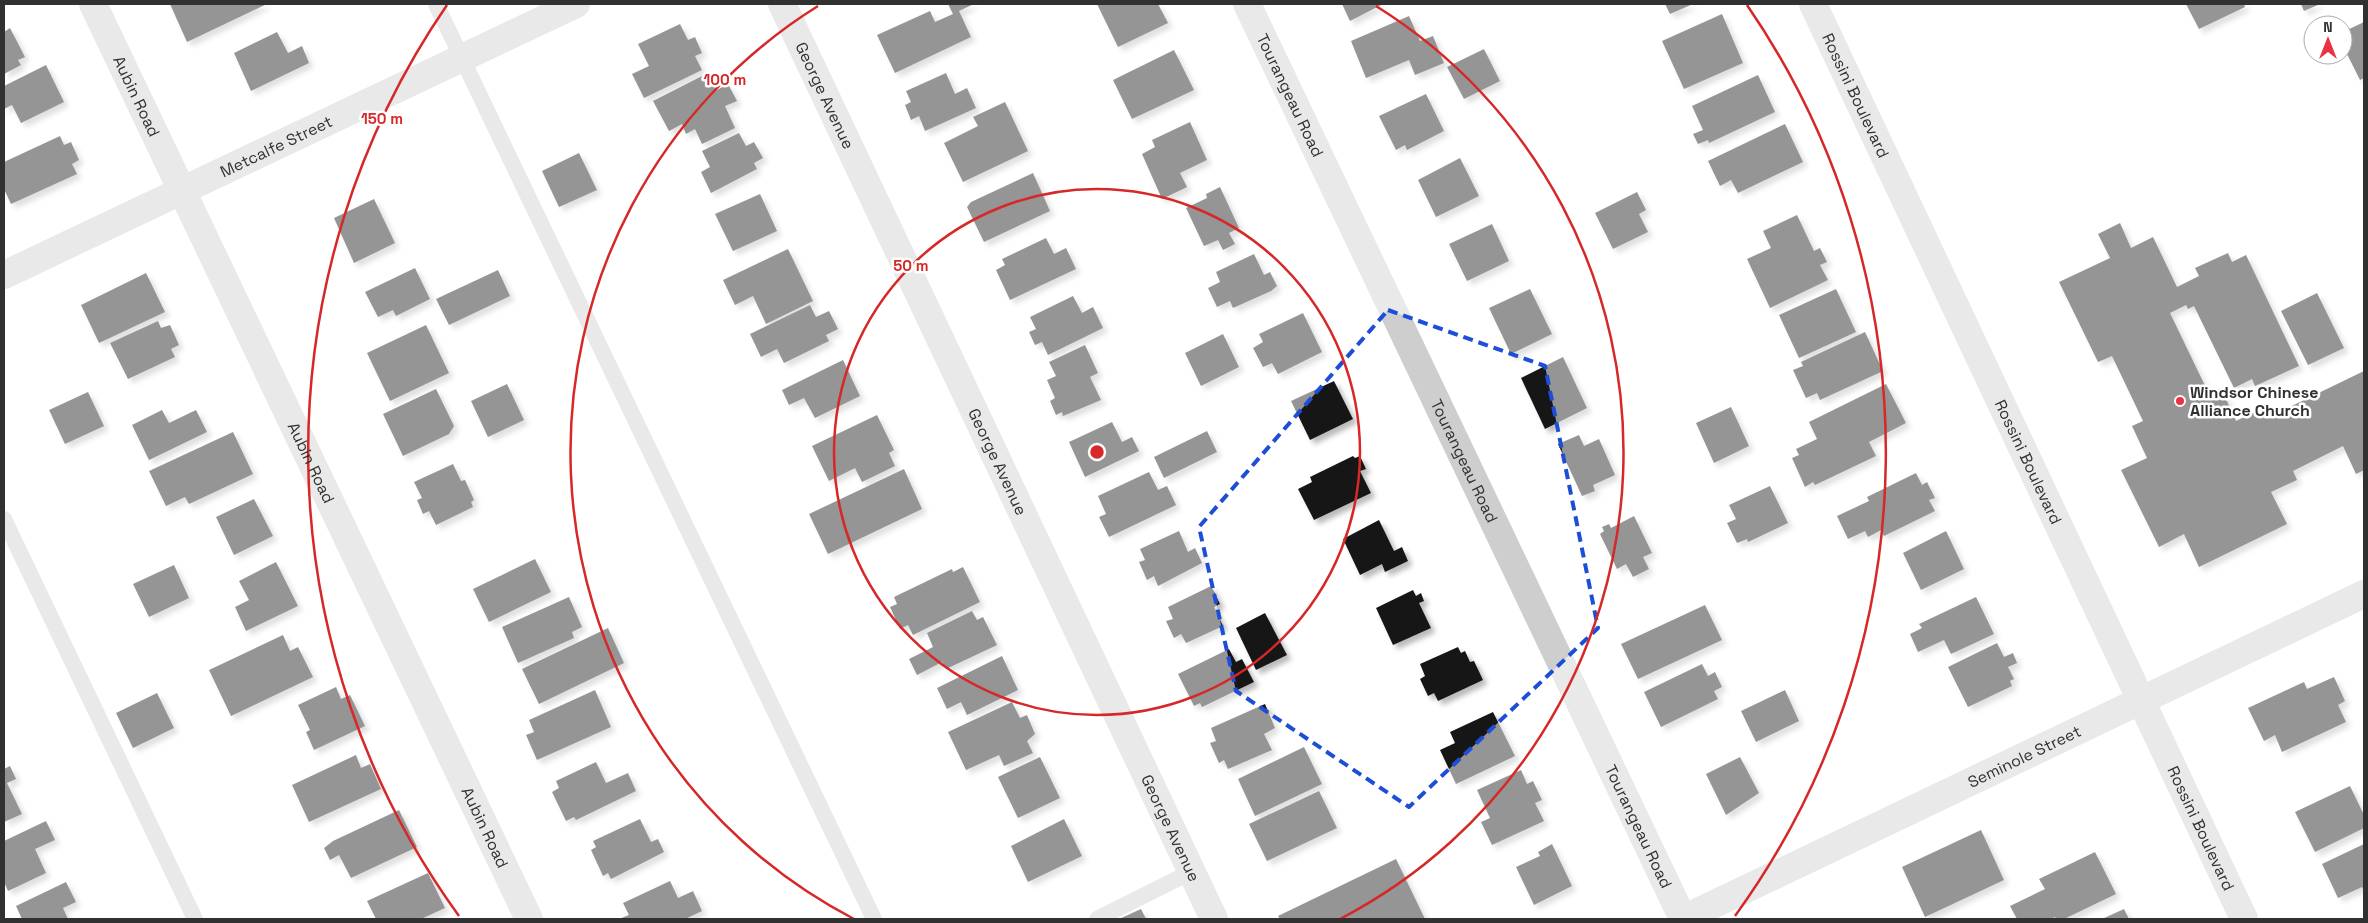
<svg xmlns="http://www.w3.org/2000/svg" width="2368" height="923" viewBox="0 0 2368 923" font-family="'Space Grotesk',sans-serif">
	<style>
		.building { fill: #181818; filter: url(#shadow) }
		.lines { fill: none; stroke-linecap: round; stroke-linejoin: round }
		.service { stroke: #cecece; stroke-width: 16 }
		.minor { stroke: #cecece; stroke-width: 28 }
		.tertiary { stroke: #cecece; stroke-width: 28 }
		.marked { fill: none; stroke: #1d4ed8; stroke-width: 4; stroke-dasharray: 10 6; stroke-linejoin: round }
		.ring { fill: none; stroke: #d62828; stroke-width: 2.5 }
		.poi-dot { fill: #ea3244; stroke: #fff; stroke-width: 2 }
		.labels { text-anchor: middle; stroke-width: 5; stroke-linejoin: round; paint-order: stroke }
		.street-label { font-size: 16px; fill: #313131; stroke: #fff }
		.poi-label { font-size: 16px; font-weight: bold; fill: #313131; stroke: #fff; text-anchor: start }
		.centre { fill: #d62828; stroke: #fff; stroke-width: 2.5 }
		.ring-label { font-size: 15px; text-anchor: middle; font-weight: bold; fill: #d62828; stroke: #fff; stroke-width: 5; stroke-linejoin: round; paint-order: stroke }
	</style>
	<defs>
		<filter id="shadow"><feDropShadow dx="4.5" dy="4.5" stdDeviation="2.5" flood-color="#0004"/></filter>
	</defs>
	<rect width="100%" height="100%" fill="#fff"/>
	<g class="building">
		<polygon points="170,4 267,4 187,42"/>
		<polygon points="948,4 974,4 959,11 971,37 895,73 877,35 930,11 935,22 953,14"/>
		<polygon points="1097,4 1158,4 1168,23 1118,47"/>
		<polygon points="1342,4 1383,4 1350,21"/>
		<polygon points="1665,4 1693,4 1670,14"/>
		<polygon points="2186,4 2244,4 2245,7 2199,29"/>
		<polygon points="2301,4 2320,4 2304,11"/>
		<polygon points="1722,14 1743,63 1684,89 1662,41"/>
		<polygon points="1409,16 1420,41 1433,36 1444,63 1415,75 1409,60 1366,78 1351,41"/>
		<polygon points="2364,22 2364,78 2360,80 2345,50 2343,51 2343,32"/>
		<polygon points="680,24 688,40 695,37 702,53 695,56 702,70 644,98 632,74 649,66 638,44"/>
		<polygon points="10,28 25,57 18,60 21,65 4,74 4,32"/>
		<polygon points="277,32 288,53 302,46 309,63 251,91 234,53"/>
		<polygon points="1484,49 1500,81 1464,99 1447,67"/>
		<polygon points="1174,50 1194,90 1132,119 1113,80"/>
		<polygon points="46,65 64,102 21,123 12,105 4,109 4,86"/>
		<polygon points="708,73 717,90 728,84 737,101 725,106 735,128 702,144 695,129 686,134 682,124 669,131 653,101"/>
		<polygon points="946,73 955,94 967,88 976,108 925,131 919,116 911,120 905,105 911,102 906,91"/>
		<polygon points="1758,75 1775,112 1709,143 1708,140 1698,144 1693,134 1703,130 1692,106"/>
		<polygon points="1426,94 1444,131 1407,150 1405,145 1396,150 1379,116"/>
		<polygon points="1005,102 1028,151 963,182 944,143 978,126 973,117"/>
		<polygon points="1190,122 1207,160 1180,173 1187,187 1162,199 1142,154 1155,147 1152,140"/>
		<polygon points="1785,124 1803,162 1738,193 1731,180 1720,186 1708,161"/>
		<polygon points="739,133 746,146 754,142 763,158 754,163 757,169 711,193 701,172 710,167 702,151"/>
		<polygon points="60,136 64,145 71,142 79,160 72,164 77,174 11,204 4,189 4,162"/>
		<polygon points="579,153 597,190 559,207 542,171"/>
		<polygon points="1460,158 1479,196 1436,217 1418,180"/>
		<polygon points="1033,173 1050,211 984,242 967,207 971,202"/>
		<polygon points="1220,187 1239,228 1229,233 1235,244 1223,250 1218,240 1204,246 1186,208 1207,198 1206,194"/>
		<polygon points="1637,192 1646,210 1639,214 1648,232 1613,249 1595,213"/>
		<polygon points="760,194 777,231 733,251 715,214"/>
		<polygon points="374,199 395,243 354,263 334,218"/>
		<polygon points="1797,215 1814,251 1820,248 1827,262 1820,265 1828,280 1770,308 1747,259 1771,248 1763,231"/>
		<polygon points="2120,223 2131,248 2153,237 2177,287 2199,276 2195,268 2228,253 2232,262 2246,255 2299,366 2255,386 2252,379 2234,388 2194,306 2188,309 2186,305 2170,313 2209,394 2221,388 2236,421 2262,408 2267,418 2364,371 2364,470 2356,474 2343,446 2293,471 2297,480 2271,492 2287,524 2199,567 2184,534 2159,547 2121,470 2147,458 2132,426 2143,421 2112,356 2098,362 2059,282 2110,258 2098,234"/>
		<polygon points="1492,224 1509,261 1467,281 1449,244"/>
		<polygon points="1046,238 1054,254 1066,248 1076,269 1010,300 996,270 1005,265 1002,259"/>
		<polygon points="788,249 813,301 766,324 753,296 735,305 723,280"/>
		<polygon points="1254,254 1264,275 1270,272 1277,286 1271,291 1233,308 1230,301 1217,307 1208,288 1220,282 1216,272"/>
		<polygon points="415,268 430,299 396,316 393,310 378,317 365,292"/>
		<polygon points="498,270 510,296 449,325 436,299"/>
		<polygon points="146,273 165,312 99,343 81,305"/>
		<polygon points="1530,289 1552,334 1511,354 1489,308"/>
		<polygon points="1836,289 1856,332 1799,358 1779,315"/>
		<polygon points="2317,293 2344,348 2308,365 2281,311"/>
		<polygon points="1073,296 1082,313 1093,307 1103,328 1048,355 1042,342 1035,345 1029,332 1036,329 1030,317"/>
		<polygon points="810,305 816,317 829,311 838,329 826,335 829,341 784,363 777,349 761,357 750,334"/>
		<polygon points="1303,313 1322,352 1278,374 1272,363 1263,367 1253,348 1263,342 1259,334"/>
		<polygon points="158,321 161,328 170,325 179,345 171,349 175,357 128,379 110,343"/>
		<polygon points="426,325 449,373 390,401 367,353"/>
		<polygon points="1865,332 1883,371 1820,400 1817,393 1806,398 1793,370 1803,366 1801,362"/>
		<polygon points="1223,334 1239,367 1201,386 1185,353"/>
		<polygon points="1085,345 1098,373 1090,377 1101,400 1063,416 1062,412 1056,415 1050,401 1055,398 1047,380 1056,376 1049,362"/>
		<polygon points="1563,357 1587,408 1545,429 1521,378"/>
		<polygon points="843,360 860,396 815,418 804,398 789,405 782,390"/>
		<polygon points="1334,381 1353,419 1310,440 1291,401"/>
		<polygon points="507,384 524,420 488,437 471,401"/>
		<polygon points="1886,384 1906,423 1869,442 1876,456 1815,485 1813,482 1805,487 1792,458 1799,455 1796,449 1817,439 1809,422"/>
		<polygon points="436,389 454,426 449,434 403,456 383,414"/>
		<polygon points="88,392 104,426 65,444 49,410"/>
		<polygon points="1731,407 1749,446 1714,463 1696,423"/>
		<polygon points="162,410 169,423 196,410 207,432 149,460 132,425"/>
		<polygon points="877,415 894,450 889,453 895,466 862,482 855,468 829,481 812,446"/>
		<polygon points="1112,422 1122,442 1132,437 1139,451 1085,477 1069,442"/>
		<polygon points="1207,431 1217,452 1164,478 1154,457"/>
		<polygon points="233,432 253,474 189,504 185,497 166,506 149,471"/>
		<polygon points="1579,435 1584,446 1599,439 1615,475 1593,485 1595,491 1582,496 1558,444"/>
		<polygon points="1353,456 1355,458 1360,456 1366,469 1360,471 1371,493 1314,520 1298,489 1312,482 1310,477"/>
		<polygon points="453,464 461,481 465,480 474,500 471,502 473,507 436,525 429,511 423,514 417,500 422,498 414,482"/>
		<polygon points="904,469 922,509 828,554 809,514"/>
		<polygon points="1149,472 1158,490 1167,486 1176,505 1109,537 1099,517 1106,514 1098,496"/>
		<polygon points="1916,473 1922,485 1927,482 1935,498 1929,500 1935,511 1884,536 1881,530 1868,537 1865,531 1848,539 1837,516 1869,501 1867,497"/>
		<polygon points="1770,486 1788,523 1748,542 1747,539 1737,543 1727,523 1736,519 1729,505"/>
		<polygon points="254,499 273,536 234,555 216,517"/>
		<polygon points="1634,516 1652,553 1643,557 1649,569 1633,577 1626,564 1617,569 1600,534 1604,531 1602,527 1609,524 1611,528"/>
		<polygon points="1379,520 1394,551 1402,547 1408,561 1385,572 1382,564 1360,575 1343,539"/>
		<polygon points="1179,531 1188,552 1195,548 1202,563 1158,586 1154,576 1147,580 1139,562 1145,560 1140,549"/>
		<polygon points="1946,531 1964,569 1921,590 1903,553"/>
		<polygon points="535,559 551,592 489,622 473,589"/>
		<polygon points="276,562 298,606 246,631 235,607 249,600 239,581"/>
		<polygon points="174,565 189,598 149,617 133,584"/>
		<polygon points="963,567 980,602 913,635 908,625 900,629 890,607 897,604 894,597 952,569 953,572"/>
		<polygon points="1211,586 1220,604 1214,607 1223,626 1186,643 1181,634 1174,638 1166,621 1173,619 1168,607"/>
		<polygon points="1413,590 1416,596 1421,593 1424,601 1419,603 1431,628 1393,645 1376,608"/>
		<polygon points="569,597 582,627 572,632 574,638 518,663 502,627"/>
		<polygon points="1976,597 1994,634 1951,654 1944,640 1918,652 1910,634 1922,628 1919,624"/>
		<polygon points="1705,605 1722,640 1638,679 1621,644"/>
		<polygon points="972,611 977,620 983,617 997,645 946,669 942,662 917,675 909,659 933,647 927,633"/>
		<polygon points="1265,613 1287,655 1256,670 1236,628"/>
		<polygon points="608,628 624,663 539,704 522,669"/>
		<polygon points="283,635 290,651 298,647 313,677 231,716 209,670"/>
		<polygon points="1997,643 2004,657 2013,653 2017,663 2008,667 2014,679 2010,681 2012,686 1968,707 1948,667"/>
		<polygon points="1458,647 1461,653 1465,651 1470,662 1474,661 1483,680 1438,701 1434,693 1428,696 1420,679 1425,676 1420,664"/>
		<polygon points="1229,649 1236,662 1242,659 1254,682 1202,707 1200,703 1194,706 1178,674"/>
		<polygon points="1002,656 1018,690 967,715 961,702 947,709 937,688"/>
		<polygon points="1702,664 1708,676 1715,672 1722,687 1714,691 1718,699 1661,727 1644,692"/>
		<polygon points="2334,677 2345,701 2338,705 2346,722 2282,752 2275,735 2264,741 2248,708 2304,682 2307,689"/>
		<polygon points="336,687 341,699 350,695 365,726 314,750 306,732 310,730 298,705"/>
		<polygon points="595,690 611,727 537,760 526,735 534,732 529,720"/>
		<polygon points="1785,690 1799,721 1756,742 1741,711"/>
		<polygon points="157,693 174,728 133,748 116,713"/>
		<polygon points="1012,702 1020,718 1027,715 1035,734 1027,741 1033,753 1004,766 999,755 966,770 948,732"/>
		<polygon points="1265,704 1275,728 1264,734 1272,750 1228,769 1224,760 1219,763 1210,743 1216,741 1211,728"/>
		<polygon points="1493,712 1515,756 1456,784 1440,750 1455,743 1450,732"/>
		<polygon points="1304,747 1322,784 1255,816 1238,779"/>
		<polygon points="356,755 361,768 370,764 381,789 309,822 292,785"/>
		<polygon points="1040,757 1060,798 1018,818 998,777"/>
		<polygon points="1740,757 1759,793 1726,815 1706,774"/>
		<polygon points="596,762 606,783 628,773 636,791 576,820 574,817 566,821 552,792 559,788 556,781"/>
		<polygon points="10,766 16,779 7,783 22,814 4,822 4,769"/>
		<polygon points="1521,770 1527,784 1533,781 1542,800 1535,803 1544,821 1492,845 1481,822 1490,818 1477,790"/>
		<polygon points="2350,786 2364,815 2364,828 2315,852 2295,812"/>
		<polygon points="1319,791 1337,828 1267,861 1249,824"/>
		<polygon points="399,810 417,847 351,878 339,855 330,860 324,848 333,841"/>
		<polygon points="640,819 651,842 658,839 664,852 611,879 608,873 603,876 591,850 596,847 593,841"/>
		<polygon points="1064,819 1082,856 1028,882 1011,846"/>
		<polygon points="46,821 55,840 35,849 46,873 8,891 4,882 4,841"/>
		<polygon points="1981,830 2004,880 1925,917 1902,867"/>
		<polygon points="1552,844 1572,886 1534,905 1516,867 1540,856 1538,852"/>
		<polygon points="2364,844 2364,891 2362,887 2338,898 2322,864"/>
		<polygon points="2095,852 2116,894 2064,919 2056,919 2055,917 2050,919 2017,919 2010,906 2045,889 2039,879"/>
		<polygon points="1396,859 1425,919 1280,919 1278,916"/>
		<polygon points="428,873 445,908 421,919 376,919 367,901"/>
		<polygon points="670,881 678,898 693,891 702,911 685,919 619,919 629,915 623,903"/>
		<polygon points="66,882 76,902 63,908 68,919 22,919 16,906"/>
		<polygon points="1141,909 1146,919 1119,919"/>
		<polygon points="2124,909 2129,919 2102,919"/>
	</g>
	<g class="lines">
		<g class="service">
			<polyline points="436,4 874,919"/>
			<polyline points="4,519 195,919"/>
			<polyline points="1097,919 1191,872"/>
		</g>
		<g class="minor">
			<path id="s1" d="M 93,4 L 529,919"/>
			<path id="s2" d="M 782,4 L 1214,919"/>
			<path id="s3" d="M 1247,4 L 1683,919"/>
			<path id="s4" d="M 1813,4 L 2244,919"/>
			<path id="s5" d="M 4,275 L 576,4"/>
		</g>
		<path class="tertiary" id="s6" d="M 1683,919 L 2364,594"/>
	</g>
	<path d="M0 0H2368V923H0ZM 1388,310 L 1545,366 L 1598,628 L 1409,807 L 1236,691 L 1199,527 Z" fill="#fff" fill-opacity=".55" fill-rule="evenodd"/>
	<path class="marked" d="M 1388,310 L 1545,366 L 1598,628 L 1409,807 L 1236,691 L 1199,527 Z"/>
	<g class="ring">
		<circle cx="1097" cy="452" r="263"/>
		<path d="M854 919A526 526 0 0 1 818 6M1376 6A526 526 0 0 1 1340 919"/>
		<path d="M459 916A789 789 0 0 1 447 5M1747 5A789 789 0 0 1 1735 916"/>
	</g>
	<circle class="poi-dot" cx="2180" cy="401" r="5"/>
	<g class="labels">
		<g class="street-label">
			<text dy="6" stroke="none"><textPath href="#s2" startOffset="101">George Avenue</textPath></text>
			<text dy="6" stroke="none"><textPath href="#s4" startOffset="101">Rossini Boulevard</textPath></text>
			<text dy="6" stroke="none"><textPath href="#s1" startOffset="102">Aubin Road</textPath></text>
			<text dy="6" stroke="none"><textPath href="#s3" startOffset="101">Tourangeau Road</textPath></text>
			<text dy="6" stroke="none"><textPath href="#s5" startOffset="301">Metcalfe Street</textPath></text>
			<text dy="6" stroke="none"><textPath href="#s2" startOffset="506">George Avenue</textPath></text>
			<text dy="6" stroke="none"><textPath href="#s4" startOffset="506">Rossini Boulevard</textPath></text>
			<text dy="6" stroke="none"><textPath href="#s1" startOffset="508">Aubin Road</textPath></text>
			<text dy="6" stroke="none"><textPath href="#s3" startOffset="506">Tourangeau Road</textPath></text>
			<text dy="6" stroke="none"><textPath href="#s6" startOffset="378">Seminole Street</textPath></text>
			<text dy="6" stroke="none"><textPath href="#s1" startOffset="912">Aubin Road</textPath></text>
			<text dy="6" stroke="none"><textPath href="#s3" startOffset="911">Tourangeau Road</textPath></text>
			<text dy="6" stroke="none"><textPath href="#s2" startOffset="911">George Avenue</textPath></text>
			<text dy="6" stroke="none"><textPath href="#s4" startOffset="911">Rossini Boulevard</textPath></text>
		</g>
		<g class="poi-label">
			<text x="2190" y="398">Windsor Chinese<tspan x="2190" dy="18">Alliance Church</tspan></text>
		</g>
	</g>
	<circle cx="1097" cy="452" r="8" class="centre"/>
	<g class="ring-label">
		<text x="725" y="85">100 m</text>
		<text x="382" y="124">150 m</text>
		<text x="911" y="271">50 m</text>
	</g>
	<rect width="2368" height="923" fill="none" stroke="#313131" stroke-width="10"/>
	<g transform="translate(2328 40)"><circle r="24" fill="#ffffff" stroke="#adadad"/>
	<path d="M0-4L9 19L0 12L-9 19Z" fill="#ea3244"/>
	<text y="-8" font-size="14" font-weight="bold" text-anchor="middle" fill="#313131">N</text>
	</g>
</svg>
